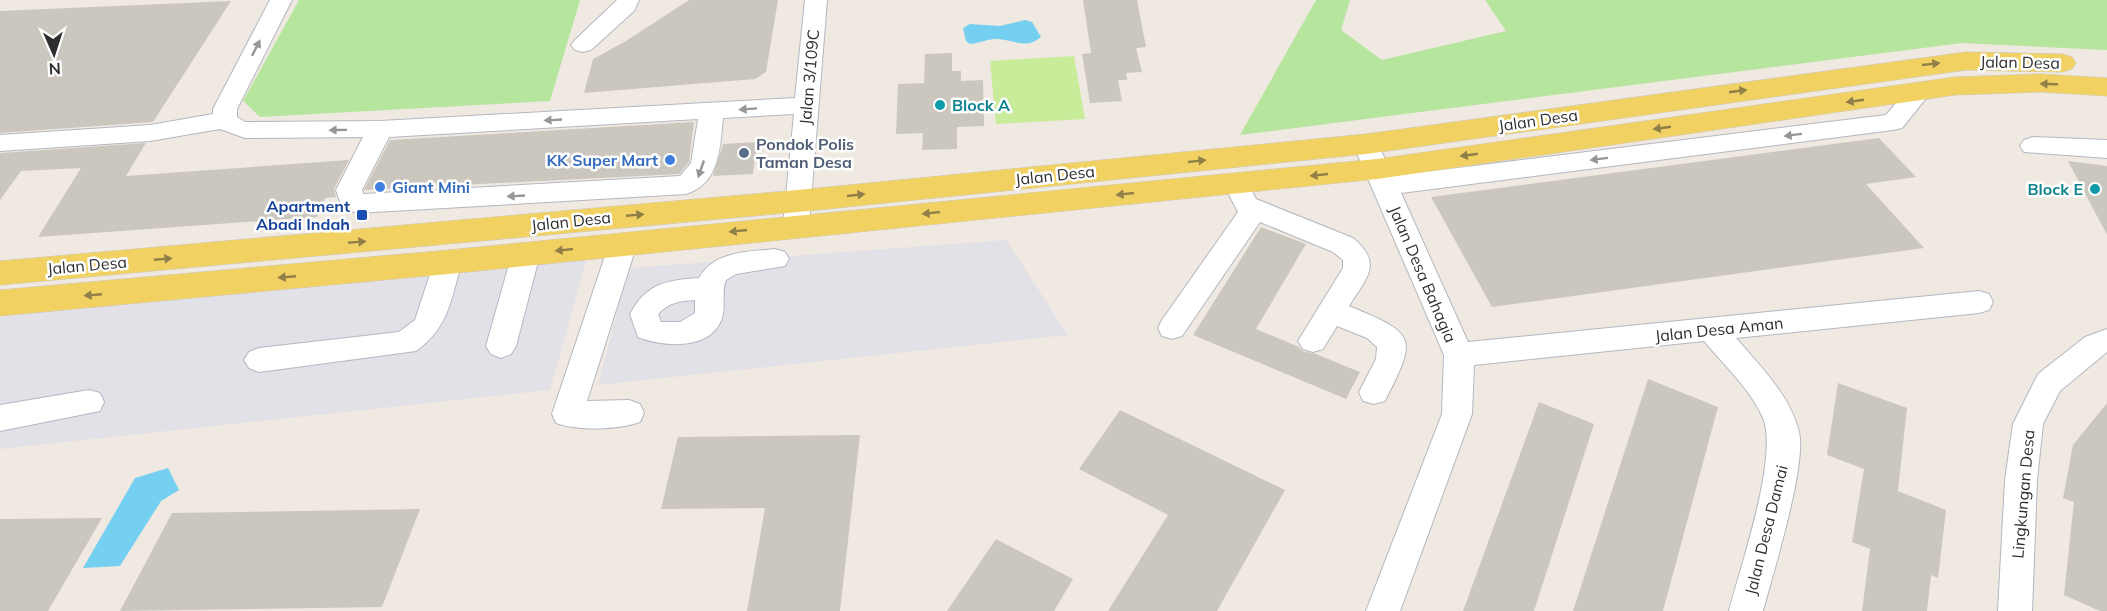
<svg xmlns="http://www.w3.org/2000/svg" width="2107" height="611" viewBox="0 0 2107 611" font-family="Mulish,sans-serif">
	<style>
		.industrial { fill: #e3e1e8 }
		.green { fill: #b6e59e }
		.pitch { fill: #c9ec9a }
		.water { fill: #75cff0 }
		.building { fill: #cbc7bf }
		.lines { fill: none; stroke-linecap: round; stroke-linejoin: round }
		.minor-casing { stroke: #b4b7c1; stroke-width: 2 }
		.major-casing { stroke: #c9c9c9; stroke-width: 1 }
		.minor { fill: #fff; fill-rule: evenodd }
		.major { fill: #f2d163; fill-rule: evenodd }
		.oneway { fill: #969696 }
		.oneway2 { fill: #908048 }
		.culture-dot { fill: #0f9aa8; stroke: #fff; stroke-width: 2 }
		.service-dot { fill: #5c6f8a; stroke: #fff; stroke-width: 2 }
		.shop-dot { fill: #3f7fe0; stroke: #fff; stroke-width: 2 }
		.transit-dot { fill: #1a4fb4; stroke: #fff; stroke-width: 2 }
		.labels { text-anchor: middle; stroke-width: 5; stroke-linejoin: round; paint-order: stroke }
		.street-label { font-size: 16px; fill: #2e2e2e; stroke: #fff }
		.culture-label { font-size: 16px; font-weight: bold; fill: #0d838f; stroke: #fff; text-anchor: start }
		.service-label { font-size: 16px; font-weight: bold; fill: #4e5e75; stroke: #fff; text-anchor: start }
		.shop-label { font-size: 16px; font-weight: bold; fill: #366cbe; stroke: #fff; text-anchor: end }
		.transit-label { font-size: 16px; font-weight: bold; fill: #164399; stroke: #fff; text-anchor: end }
	</style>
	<rect width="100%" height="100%" fill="#efe9e1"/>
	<g class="industrial">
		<polygon points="1006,240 1068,335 598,385 629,268"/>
		<polygon points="587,258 550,390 0,449 0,316"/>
	</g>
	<g class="green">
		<polygon points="299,0 580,0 550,101 260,117 243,101"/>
		<polygon points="1316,0 1350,0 1341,30 1382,60 1506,31 1485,0 2107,0 2107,50 1962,43 1240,135"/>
	</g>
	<polygon class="pitch" points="1074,56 1085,119 996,124 990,61"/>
	<g class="water">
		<path d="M 1025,20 L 1032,22 L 1041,37 C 1024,51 1013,38 994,39 C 986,40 978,43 970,44 L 966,41 L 963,28 L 970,24 L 1000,26 Z"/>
		<polygon points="168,468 179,490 161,501 120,566 83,568 135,478"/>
	</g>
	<g class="building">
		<polygon points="689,0 778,0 766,72 755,79 584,93 593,59 626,41"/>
		<polygon points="1083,0 1137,0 1146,47 1136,48 1142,72 1126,73 1127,80 1118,80 1122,101 1090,103 1082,54 1091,53"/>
		<polygon points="231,1 153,122 0,133 0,11"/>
		<polygon points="952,53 952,71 961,71 961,81 983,80 984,126 957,127 957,149 922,150 923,133 896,134 898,84 924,83 925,54"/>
		<polygon points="694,122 689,162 679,174 364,190 390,140"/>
		<polygon points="1879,138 1916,177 1866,184 1924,248 1492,307 1431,197"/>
		<polygon points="757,142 753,174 713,176 723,144"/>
		<polygon points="146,143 126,176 349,160 334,189 336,197 325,198 317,217 38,237 81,168 21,171 0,200 0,153"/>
		<polygon points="2068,161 2107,166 2107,235"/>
		<polygon points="1261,227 1306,244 1256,329 1299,347 1302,351 1316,354 1360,372 1346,399 1193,335"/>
		<polygon points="1648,379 1718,407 1663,611 1573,611"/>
		<polygon points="1838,383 1907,408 1898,491 1946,510 1938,578 1931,575 1927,611 1862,611 1870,549 1852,542 1864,469 1827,455"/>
		<polygon points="1539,402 1594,424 1534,611 1463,611"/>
		<polygon points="2107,403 2107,611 2100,611 2064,595 2074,502 2063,498 2073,445"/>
		<polygon points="1120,410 1285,490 1217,611 1108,611 1168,515 1079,469"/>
		<polygon points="860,435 840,611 747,611 765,508 661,509 678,437"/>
		<polygon points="420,509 382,607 120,611 172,513"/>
		<polygon points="102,518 48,611 0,611 0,519"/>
		<polygon points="996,539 1073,579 1054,611 947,611"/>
	</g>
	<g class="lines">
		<defs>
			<g id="minor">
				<path d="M 270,0 L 292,0 L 237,109 L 237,117 L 245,122 L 380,121 L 795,98 L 805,0 L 827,0 L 809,226 L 805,233 L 796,236 L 787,233 L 783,226 L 794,114 L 723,118 C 720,147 720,184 686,194 L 357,213 L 342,208 L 336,190 L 363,137 L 245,138 L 220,129 L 150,141 L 0,151 L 0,135 L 150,125 L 213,114 L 213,109 ZM 698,119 L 691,163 L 680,176 L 363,194 L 362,190 L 389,137 Z"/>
				<polygon points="617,0 639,0 634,11 591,50 583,52 575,50 571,45 575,40"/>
				<path d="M 1920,83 L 1929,85 L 1932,91 L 1902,128 L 1893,130 L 1401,193 L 1468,342 L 1979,291 L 1989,294 L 1993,302 L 1989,310 L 1979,313 L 1736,338 C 1760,366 1790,395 1799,432 C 1807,465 1773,573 1763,611 L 1729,611 C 1740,568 1779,456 1763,418 C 1751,390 1724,365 1704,341 L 1474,365 L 1472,414 L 1400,611 L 1366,611 L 1442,414 L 1444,355 L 1353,144 L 1357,138 L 1366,135 L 1375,138 L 1393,176 L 1886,115 L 1911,85 Z"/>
				<polygon points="2033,137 2107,140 2107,158 2024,152 2020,146 2024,140"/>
				<path d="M 1236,174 L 1245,177 L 1256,199 L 1353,238 C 1384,264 1366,278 1349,306 C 1416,334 1418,336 1385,401 L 1374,404 L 1363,401 L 1359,392 L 1376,359 L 1377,347 L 1367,338 L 1337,326 L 1323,349 L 1313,352 L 1303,349 L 1298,341 L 1343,268 L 1343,260 L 1333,252 L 1260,222 L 1182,336 L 1172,339 L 1162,336 L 1158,328 L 1162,320 L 1238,212 L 1223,183 L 1227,177 Z"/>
				<path d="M 623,234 L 633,237 L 637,244 L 587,401 L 629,400 L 640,404 L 644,413 L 640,422 C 617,430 579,431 556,423 L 552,414 L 609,244 L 613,237 Z"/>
				<polygon points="526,244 536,247 540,254 516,346 511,354 501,358 491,354 486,346 512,254 516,247"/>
				<path d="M 775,249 L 785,252 L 789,259 L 785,266 L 736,274 L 726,280 C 721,292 726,306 722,318 C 711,351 663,347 638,337 L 630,314 C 646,284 666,280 699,278 C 714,251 747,252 775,249 ZM 695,300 L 695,313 L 680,322 L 661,322 L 658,314 C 669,302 680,301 695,300 Z"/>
				<path d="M 448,252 L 458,255 L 462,262 C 451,298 449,328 416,351 L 259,372 L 249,368 L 244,360 L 249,352 L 259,348 L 399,332 L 415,320 L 434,262 L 438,255 Z"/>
				<polygon points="2107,329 2107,352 2060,391 2043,424 2037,480 2032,611 1998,611 2005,480 2013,424 2038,374 2085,337"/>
				<polygon points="89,390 100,393 104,402 100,411 0,431 0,405"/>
			</g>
			<g id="major">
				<polygon points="1966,52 2062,54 2072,57 2076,63 2072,69 2062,72 1966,70 1366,154 798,212 0,285 0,261 798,190 1366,134"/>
				<polygon points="2041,74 2107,78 2107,96 2041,92 1955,95 1377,179 448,274 0,316 0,290 448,250 1377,159 1955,77"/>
			</g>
		</defs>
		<use href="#minor" class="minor-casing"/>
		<use href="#major" class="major-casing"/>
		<use href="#minor" class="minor"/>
		<use href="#major" class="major"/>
	</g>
	<defs><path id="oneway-solid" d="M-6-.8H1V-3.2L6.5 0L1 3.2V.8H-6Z" transform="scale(1.5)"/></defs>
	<g class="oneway">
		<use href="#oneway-solid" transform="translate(256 48) rotate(-63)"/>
		<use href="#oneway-solid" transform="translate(748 109) rotate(176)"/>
		<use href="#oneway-solid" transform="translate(553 120) rotate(177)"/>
		<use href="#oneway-solid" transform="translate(338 130) rotate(179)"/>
		<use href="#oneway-solid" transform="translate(1793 135) rotate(173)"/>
		<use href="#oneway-solid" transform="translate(1599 159) rotate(173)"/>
		<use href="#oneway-solid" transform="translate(701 169) rotate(109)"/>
		<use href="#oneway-solid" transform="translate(516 196) rotate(177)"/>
	</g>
	<g class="oneway2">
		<use href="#oneway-solid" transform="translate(1931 64) rotate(-6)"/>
		<use href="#oneway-solid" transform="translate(2049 84) rotate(-178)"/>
		<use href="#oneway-solid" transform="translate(1738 91) rotate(-8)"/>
		<use href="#oneway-solid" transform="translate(1855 101) rotate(172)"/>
		<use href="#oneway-solid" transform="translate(1662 128) rotate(172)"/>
		<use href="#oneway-solid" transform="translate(1469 155) rotate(172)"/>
		<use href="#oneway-solid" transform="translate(1197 161) rotate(-6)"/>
		<use href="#oneway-solid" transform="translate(1319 175) rotate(174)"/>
		<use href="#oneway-solid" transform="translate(1125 194) rotate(174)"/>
		<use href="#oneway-solid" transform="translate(856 195) rotate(-6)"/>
		<use href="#oneway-solid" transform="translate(931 213) rotate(174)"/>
		<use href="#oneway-solid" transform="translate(635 215) rotate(-5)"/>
		<use href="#oneway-solid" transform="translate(738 231) rotate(174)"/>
		<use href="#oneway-solid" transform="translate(357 242) rotate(-5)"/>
		<use href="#oneway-solid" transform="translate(564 250) rotate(174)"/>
		<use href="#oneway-solid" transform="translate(163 259) rotate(-5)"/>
		<use href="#oneway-solid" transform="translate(287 277) rotate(175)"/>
		<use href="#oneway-solid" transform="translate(93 295) rotate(175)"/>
	</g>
	<g class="culture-dot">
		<circle cx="940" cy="105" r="6"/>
		<circle cx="2095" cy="189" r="6"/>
	</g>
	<circle class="service-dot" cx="744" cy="153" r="6"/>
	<g class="shop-dot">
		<circle cx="670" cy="160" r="6"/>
		<circle cx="380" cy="187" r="6"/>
	</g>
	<rect class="transit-dot" x="356" y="209" width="12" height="12" rx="3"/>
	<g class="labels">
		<g class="street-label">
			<text transform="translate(2020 62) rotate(1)" y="6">Jalan Desa</text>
			<text transform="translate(809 77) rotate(-85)" y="6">Jalan 3/109C</text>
			<text transform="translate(1538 120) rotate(-8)" y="6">Jalan Desa</text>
			<text transform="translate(1055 175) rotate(-6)" y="6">Jalan Desa</text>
			<text transform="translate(571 221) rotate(-6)" y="6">Jalan Desa</text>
			<text transform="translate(87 265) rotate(-5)" y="6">Jalan Desa</text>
			<text transform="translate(1423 274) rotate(67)" y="6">Jalan Desa Bahagia</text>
			<text transform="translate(1719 329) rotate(-6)" y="6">Jalan Desa Aman</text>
			<text transform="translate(2023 494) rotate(-85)" y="6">Lingkungan Desa</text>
			<text transform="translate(1766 530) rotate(-76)" y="6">Jalan Desa Damai</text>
		</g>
		<g class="culture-label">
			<text x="952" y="111">Block A</text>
			<text x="2083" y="195" text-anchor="end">Block E</text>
		</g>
		<g class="service-label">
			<text x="756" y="150">Pondok Polis<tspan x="756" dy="18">Taman Desa</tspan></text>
		</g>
		<g class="shop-label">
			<text x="658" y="166">KK Super Mart</text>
			<text x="392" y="193" text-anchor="start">Giant Mini</text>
		</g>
		<g class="transit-label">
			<text x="350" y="212">Apartment<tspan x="350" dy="18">Abadi Indah</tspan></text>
		</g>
	</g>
	<g transform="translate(54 54) rotate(177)" stroke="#ffffff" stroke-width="4.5" paint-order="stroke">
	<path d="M0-4.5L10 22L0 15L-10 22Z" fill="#2e2e2e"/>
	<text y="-9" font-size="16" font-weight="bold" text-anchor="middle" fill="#2e2e2e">N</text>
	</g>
</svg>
